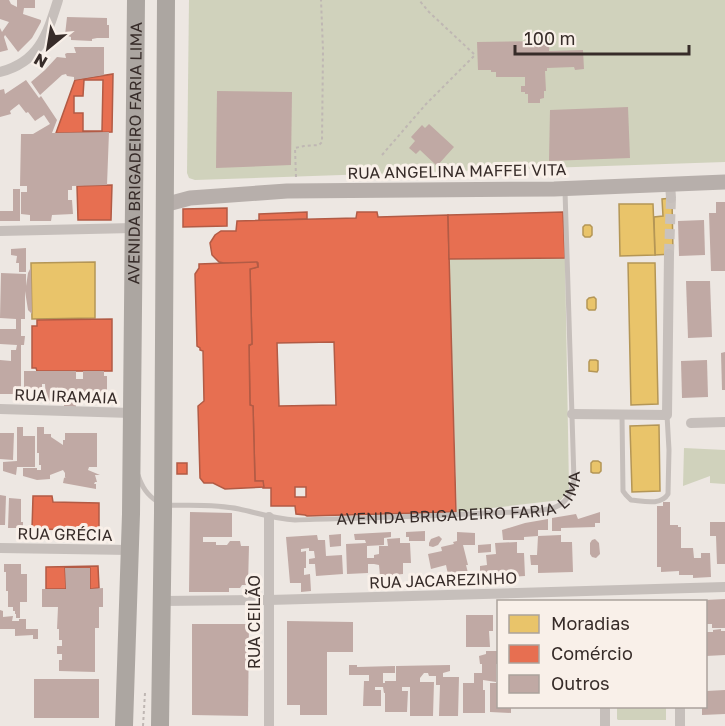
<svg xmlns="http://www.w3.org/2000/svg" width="725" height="726" viewBox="0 0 725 726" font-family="'Golos Text',sans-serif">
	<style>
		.green { fill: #d0d2bc }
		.homes { fill: #e9c46a; stroke: #b49656; stroke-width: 1.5 }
		.shops { fill: #e76f51; stroke: #b25b45; stroke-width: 1.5; fill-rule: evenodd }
		.building { fill: #c0a9a4 }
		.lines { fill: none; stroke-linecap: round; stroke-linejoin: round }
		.street-tunnel { stroke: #c9c2bd; stroke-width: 10; stroke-dasharray: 10 5; stroke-linecap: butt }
		.path { stroke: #bfb7b3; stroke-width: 2; stroke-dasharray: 3 3; stroke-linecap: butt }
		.lane { stroke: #c6bfbb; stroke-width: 5 }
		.street { stroke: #c6bfbb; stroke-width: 10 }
		.secondary { stroke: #b7afab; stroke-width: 15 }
		.highway { stroke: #aca6a1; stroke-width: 18 }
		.labels { text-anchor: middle; stroke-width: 6; stroke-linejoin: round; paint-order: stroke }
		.street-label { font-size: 16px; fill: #372c29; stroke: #f9f0e9 }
	</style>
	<rect width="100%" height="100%" fill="#ede7e2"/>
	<g class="green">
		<polygon points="189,0 725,0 725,162 195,180 189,178 187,173"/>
		<polygon points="565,258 569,489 561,500 457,512 449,259"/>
		<polygon points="684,448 725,450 725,484 710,483 710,476 683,486"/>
		<polygon points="617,707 666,707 666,720 618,720 617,719"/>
	</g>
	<g class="homes">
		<polygon points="672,198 673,254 655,255 654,217 663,216 662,199"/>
		<polygon points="619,204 653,204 655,255 620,256"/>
		<polygon points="585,225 590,225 592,227 592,235 590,237 585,237 583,235 583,227"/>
		<polygon points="95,262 95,318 32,319 31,263"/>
		<polygon points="628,263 655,263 658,404 631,405"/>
		<polygon points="594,297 596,299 596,308 595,310 589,310 587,308 587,300 589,298"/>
		<polygon points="590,360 596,360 598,361 598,370 597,372 589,371 589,362"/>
		<polygon points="659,425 660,491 632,492 630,426"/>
		<polygon points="593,461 598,461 601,463 601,471 599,473 593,473 591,472 591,463"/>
	</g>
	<g class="shops">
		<path d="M 113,74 L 112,132 L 56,133 L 75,80 ZM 84,80 L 103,80 L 102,131 L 83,131 L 83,113 L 74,113 L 74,96 L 83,96 Z"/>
		<polygon points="112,185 111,220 78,220 77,186"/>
		<polygon points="227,208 227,226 183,227 183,209"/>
		<polygon points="307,212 307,219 259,221 259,214"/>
		<path d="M 357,212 L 377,212 L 378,217 L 448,215 L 448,217 L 456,512 L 307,516 L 305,515 L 296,514 L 295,506 L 271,506 L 271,488 L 263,488 L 263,481 L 255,481 L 253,406 L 250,405 L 249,346 L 252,344 L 250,269 L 258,267 L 258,263 L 224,263 L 219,262 L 212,255 L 210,243 L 215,235 L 221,231 L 236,231 L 237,221 L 356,218 ZM 334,342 L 336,405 L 279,406 L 277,343 ZM 295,487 L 306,487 L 306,497 L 295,497 Z"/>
		<polygon points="563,212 565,258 449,259 448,215"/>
		<polygon points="257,262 258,267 250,269 252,344 249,345 250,405 253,406 255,481 263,481 264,487 225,489 213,483 204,483 200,478 198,406 204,401 203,351 200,350 200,348 197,346 195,274 199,268 199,264"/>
		<polygon points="112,319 112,371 37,371 36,368 32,368 32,326 37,326 37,320"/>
		<rect x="177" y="463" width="10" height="11"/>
		<polygon points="33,496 52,496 53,502 99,503 99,528 91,530 32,529"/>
		<polygon points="98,566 99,588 90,589 90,568 65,568 66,589 46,589 46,567"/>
	</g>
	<g class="building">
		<polygon points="0,0 9,0 11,4 17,7 17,0 35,0 35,8 24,8 23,14 41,20 41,22 32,38 18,52 5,35 4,37 8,50 0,52 0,28 2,32 9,22 0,19"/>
		<polygon points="67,17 107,18 107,25 109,25 109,38 97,38 92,39 92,41 71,40 71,37 65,35"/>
		<polygon points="550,41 549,51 583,50 584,69 575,70 574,67 547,68 547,71 545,71 546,91 544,91 544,98 540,99 540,103 528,103 528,94 525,94 525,92 521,92 521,86 525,86 525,77 496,77 496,72 491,72 491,70 478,70 477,42"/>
		<polygon points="74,47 104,47 104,75 74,80 74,77 67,76 66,74 62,75 40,95 31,82 45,70 57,57 66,58 65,54 67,53 76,53"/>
		<polygon points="26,80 39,98 41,96 57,120 52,133 109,132 107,185 72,186 72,190 68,190 68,200 72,200 73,214 52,215 51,221 30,221 30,215 21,214 21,192 27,192 27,186 20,186 21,134 33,134 50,124 44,115 35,121 28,112 26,113 19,104 10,111 11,114 0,117 0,90 4,89 5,94"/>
		<polygon points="217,91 292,92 291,165 216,168"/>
		<polygon points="628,107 630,158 549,161 550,110"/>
		<polygon points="429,124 454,147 437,166 420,150 416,154 409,148 415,141 411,137 422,125 425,128"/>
		<polygon points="13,189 20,189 20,221 0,221 0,211 13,211"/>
		<polygon points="716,202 725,202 725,271 711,271 709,213 716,213"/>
		<polygon points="704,220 705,255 679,256 678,221"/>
		<polygon points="26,248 26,272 19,272 19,263 16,263 17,256 11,255 11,249"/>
		<polygon points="31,267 32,314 28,310 25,291 25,319 21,319 21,336 25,336 24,345 21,345 21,394 0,394 0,360 11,361 11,350 16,350 17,345 0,344 0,329 16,329 16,319 0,318 1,273 26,274 26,286 28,273"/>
		<polygon points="686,281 710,281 712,337 688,338"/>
		<polygon points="725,352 725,390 722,390 721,353"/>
		<polygon points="707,360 708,397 682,398 681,361"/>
		<polygon points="24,371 76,371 76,379 83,379 83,371 104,371 104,376 107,376 107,395 104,403 76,403 76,407 64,406 64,399 59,399 59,401 46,401 45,384 42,384 42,401 28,401 28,389 24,389"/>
		<polygon points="17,427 23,427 23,436 35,436 35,467 17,467 16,475 3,471 3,462 17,461"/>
		<polygon points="37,427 44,427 44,434 51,434 51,437 63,445 63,440 65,440 65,433 97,433 97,467 89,467 88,470 100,475 95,475 97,482 95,482 94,484 96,484 96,489 63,483 64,478 66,477 65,477 65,473 63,470 50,475 50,479 37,480 23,476 23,468 37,468 37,470 41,470 41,465 39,465 39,453 37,453"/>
		<polygon points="0,433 14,433 13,460 0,459"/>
		<polygon points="0,495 6,496 5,525 0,525"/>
		<polygon points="9,498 21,499 21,522 23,522 23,528 8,528"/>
		<polygon points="663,502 670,502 670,525 678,525 678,527 681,527 681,548 693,548 694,558 701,558 701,553 710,553 711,577 693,578 693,575 679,575 679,571 661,572 661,567 657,567 657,506 663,506"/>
		<polygon points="190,512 232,513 232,537 203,537 203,542 216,542 216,545 227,545 230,541 240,541 241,546 249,546 248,585 242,585 240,588 229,588 229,592 189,592"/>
		<polygon points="600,512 600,523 595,523 595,527 561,528 561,531 552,531 552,518 576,514 578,519"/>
		<polygon points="548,519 548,530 538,530 538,536 561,535 561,542 572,542 573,572 538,573 538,565 531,565 530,555 537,555 538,536 524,537 524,540 503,540 502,530 525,523"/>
		<polygon points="710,522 725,522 725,564 717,564 716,536 710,536"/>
		<polygon points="425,531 425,541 409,541 409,537 406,537 406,532"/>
		<polygon points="391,532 391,537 384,538 384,545 367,546 367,558 374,558 374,555 379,554 379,546 388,546 387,539 400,538 400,543 410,543 411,563 403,563 403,574 380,576 379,565 374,564 368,564 368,573 347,574 346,544 366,543 365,540 355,540 354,534"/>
		<polygon points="457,532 475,533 475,545 463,545 468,565 466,565 468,573 449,579 446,565 431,569 428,554 442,551 441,547 454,544 453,542 457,541"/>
		<polygon points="341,534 341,546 330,547 329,535"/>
		<polygon points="317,535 318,540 325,540 326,556 342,555 343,574 316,576 315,564 309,564 309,559 315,558 314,551 309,551 309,548 301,549 301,552 306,551 306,568 304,568 304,575 310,574 311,591 301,592 301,583 290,583 286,537"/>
		<polygon points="439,536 442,539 438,545 433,547 429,546 429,543 431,539"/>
		<polygon points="595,539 599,543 600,554 596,558 592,557 590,554 590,543 592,540"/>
		<polygon points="517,542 517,553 524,553 525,576 488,578 488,573 480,573 480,566 487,565 486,555 496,554 495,543"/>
		<polygon points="491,544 491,552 478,553 478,545"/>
		<polygon points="4,564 21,564 21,574 27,574 27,602 20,602 20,618 16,618 16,614 15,614 15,611 13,611 13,607 8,607 8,591 6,591 6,572 4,572"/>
		<polygon points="65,568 90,568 90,589 103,588 103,607 99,607 99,628 95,628 95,672 59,671 59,660 62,660 62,654 57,654 57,646 62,646 62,640 59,640 59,629 57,629 58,607 42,607 42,589 66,589"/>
		<polygon points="725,599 725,628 712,628 712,624 706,624 705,600"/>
		<polygon points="0,610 3,611 3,617 13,616 12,621 19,621 19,619 26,619 26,629 38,629 38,639 33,639 33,635 15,636 15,629 0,629"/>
		<polygon points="466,615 493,615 493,631 489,631 490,647 466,647"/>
		<polygon points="287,621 353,622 353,652 327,652 327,715 300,715 300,705 287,705"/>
		<polygon points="192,624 249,624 248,716 192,715"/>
		<polygon points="721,629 721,631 725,631 725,655 706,656 706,632 713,632 713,630"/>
		<polygon points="486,651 498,651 498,664 496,664 496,682 483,680 483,690 485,690 485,713 463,713 463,683 474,683 474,673 482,673 482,664 480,664 479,656 486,654"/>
		<polygon points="349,665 357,665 357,667 395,666 395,673 383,673 383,683 385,683 385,681 396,681 396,666 450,665 450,671 443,673 443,677 459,677 458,716 439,716 440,685 436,685 436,676 429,676 428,673 424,673 420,678 420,682 434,682 433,716 410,716 410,687 402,687 402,691 408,691 407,712 385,712 385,693 384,693 383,687 375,687 375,690 381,690 381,706 363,706 364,681 369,681 369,675 349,675"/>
		<rect x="34" y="679" width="65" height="39"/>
		<polygon points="490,683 498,683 498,706 511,706 511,713 490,712"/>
		<polygon points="725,690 725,714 702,715 702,706 706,706 706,691"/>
	</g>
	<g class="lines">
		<polyline class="street-tunnel" points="669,254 671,198"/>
		<g class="path">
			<polyline points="382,155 426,104 475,55 429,12 419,0"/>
			<polyline points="296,177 295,148 304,146 319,145 322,142 323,50 321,0"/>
			<polyline points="143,726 145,693"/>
		</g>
		<g class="lane">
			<path d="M 622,416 L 623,491 L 626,495 L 631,500 C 643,501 661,506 668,494 L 669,450 L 667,415"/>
			<path d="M 138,475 C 142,487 147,495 158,502"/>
			<path id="s1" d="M 167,505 C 191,506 215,504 239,509 C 258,513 275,519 295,520 C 358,518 421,517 484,513 C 505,512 534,513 553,508 C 566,504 572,492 574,480 L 565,191"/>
		</g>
		<g class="street">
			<path d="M 0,72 C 39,62 47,35 58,0"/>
			<polyline points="670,184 671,198"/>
			<polyline points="0,231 133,228"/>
			<polyline points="0,409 131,413"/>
			<polyline points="572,414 667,415 669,254"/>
			<polyline points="691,423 725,422"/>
			<polyline points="269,517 269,726"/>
			<polyline points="0,548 130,550"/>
			<polyline points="162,601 269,600 725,587"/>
			<polyline points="605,706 605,726"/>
			<polyline points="680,726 680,706"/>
		</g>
		<polyline class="secondary" points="164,205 190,198 287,191 554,189 725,182"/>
		<g class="highway">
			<path id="s2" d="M 124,726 L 131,514 L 136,0"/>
			<polyline points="160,726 163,513 166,0"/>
		</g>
	</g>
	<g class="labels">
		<g class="street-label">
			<text dy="6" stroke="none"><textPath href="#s2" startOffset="573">AVENIDA BRIGADEIRO FARIA LIMA</textPath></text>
			<text transform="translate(457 171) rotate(-1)" y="6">RUA ANGELINA MAFFEI VITA</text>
			<text transform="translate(66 396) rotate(2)" y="6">RUA IRAMAIA</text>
			<text dy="6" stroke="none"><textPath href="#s1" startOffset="302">AVENIDA BRIGADEIRO FARIA LIMA</textPath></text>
			<text transform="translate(65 534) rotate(1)" y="6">RUA GRÉCIA</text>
			<text transform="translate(443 580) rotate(-2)" y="6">RUA JACAREZINHO</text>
			<text transform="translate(254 622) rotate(-90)" y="6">RUA CEILÃO</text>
		</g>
	</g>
	<rect x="497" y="600" width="210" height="108" fill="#f9f0e9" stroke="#aba29c" stroke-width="1.5"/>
	<rect x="509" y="615" width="30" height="18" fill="#e9c46a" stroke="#aba29c" stroke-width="1.5"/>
	<text x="551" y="630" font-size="18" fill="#372c29">Moradias</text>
	<rect x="509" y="645" width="30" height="18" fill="#e76f51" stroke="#aba29c" stroke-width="1.5"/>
	<text x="551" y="660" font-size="18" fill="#372c29">Comércio</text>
	<rect x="509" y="675" width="30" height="18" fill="#c0a9a4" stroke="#aba29c" stroke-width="1.5"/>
	<text x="551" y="690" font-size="18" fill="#372c29">Outros</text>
	<g transform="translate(48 48) rotate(210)" stroke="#f9f0e9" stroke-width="4.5" paint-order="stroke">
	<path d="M0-4.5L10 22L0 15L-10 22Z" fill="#372c29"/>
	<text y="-9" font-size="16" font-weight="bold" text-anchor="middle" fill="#372c29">N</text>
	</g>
	<path d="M515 45v9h174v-9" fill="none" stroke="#372c29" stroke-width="3"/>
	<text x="524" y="45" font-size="18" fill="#372c29" stroke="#f9f0e9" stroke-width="4.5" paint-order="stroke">100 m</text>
</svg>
